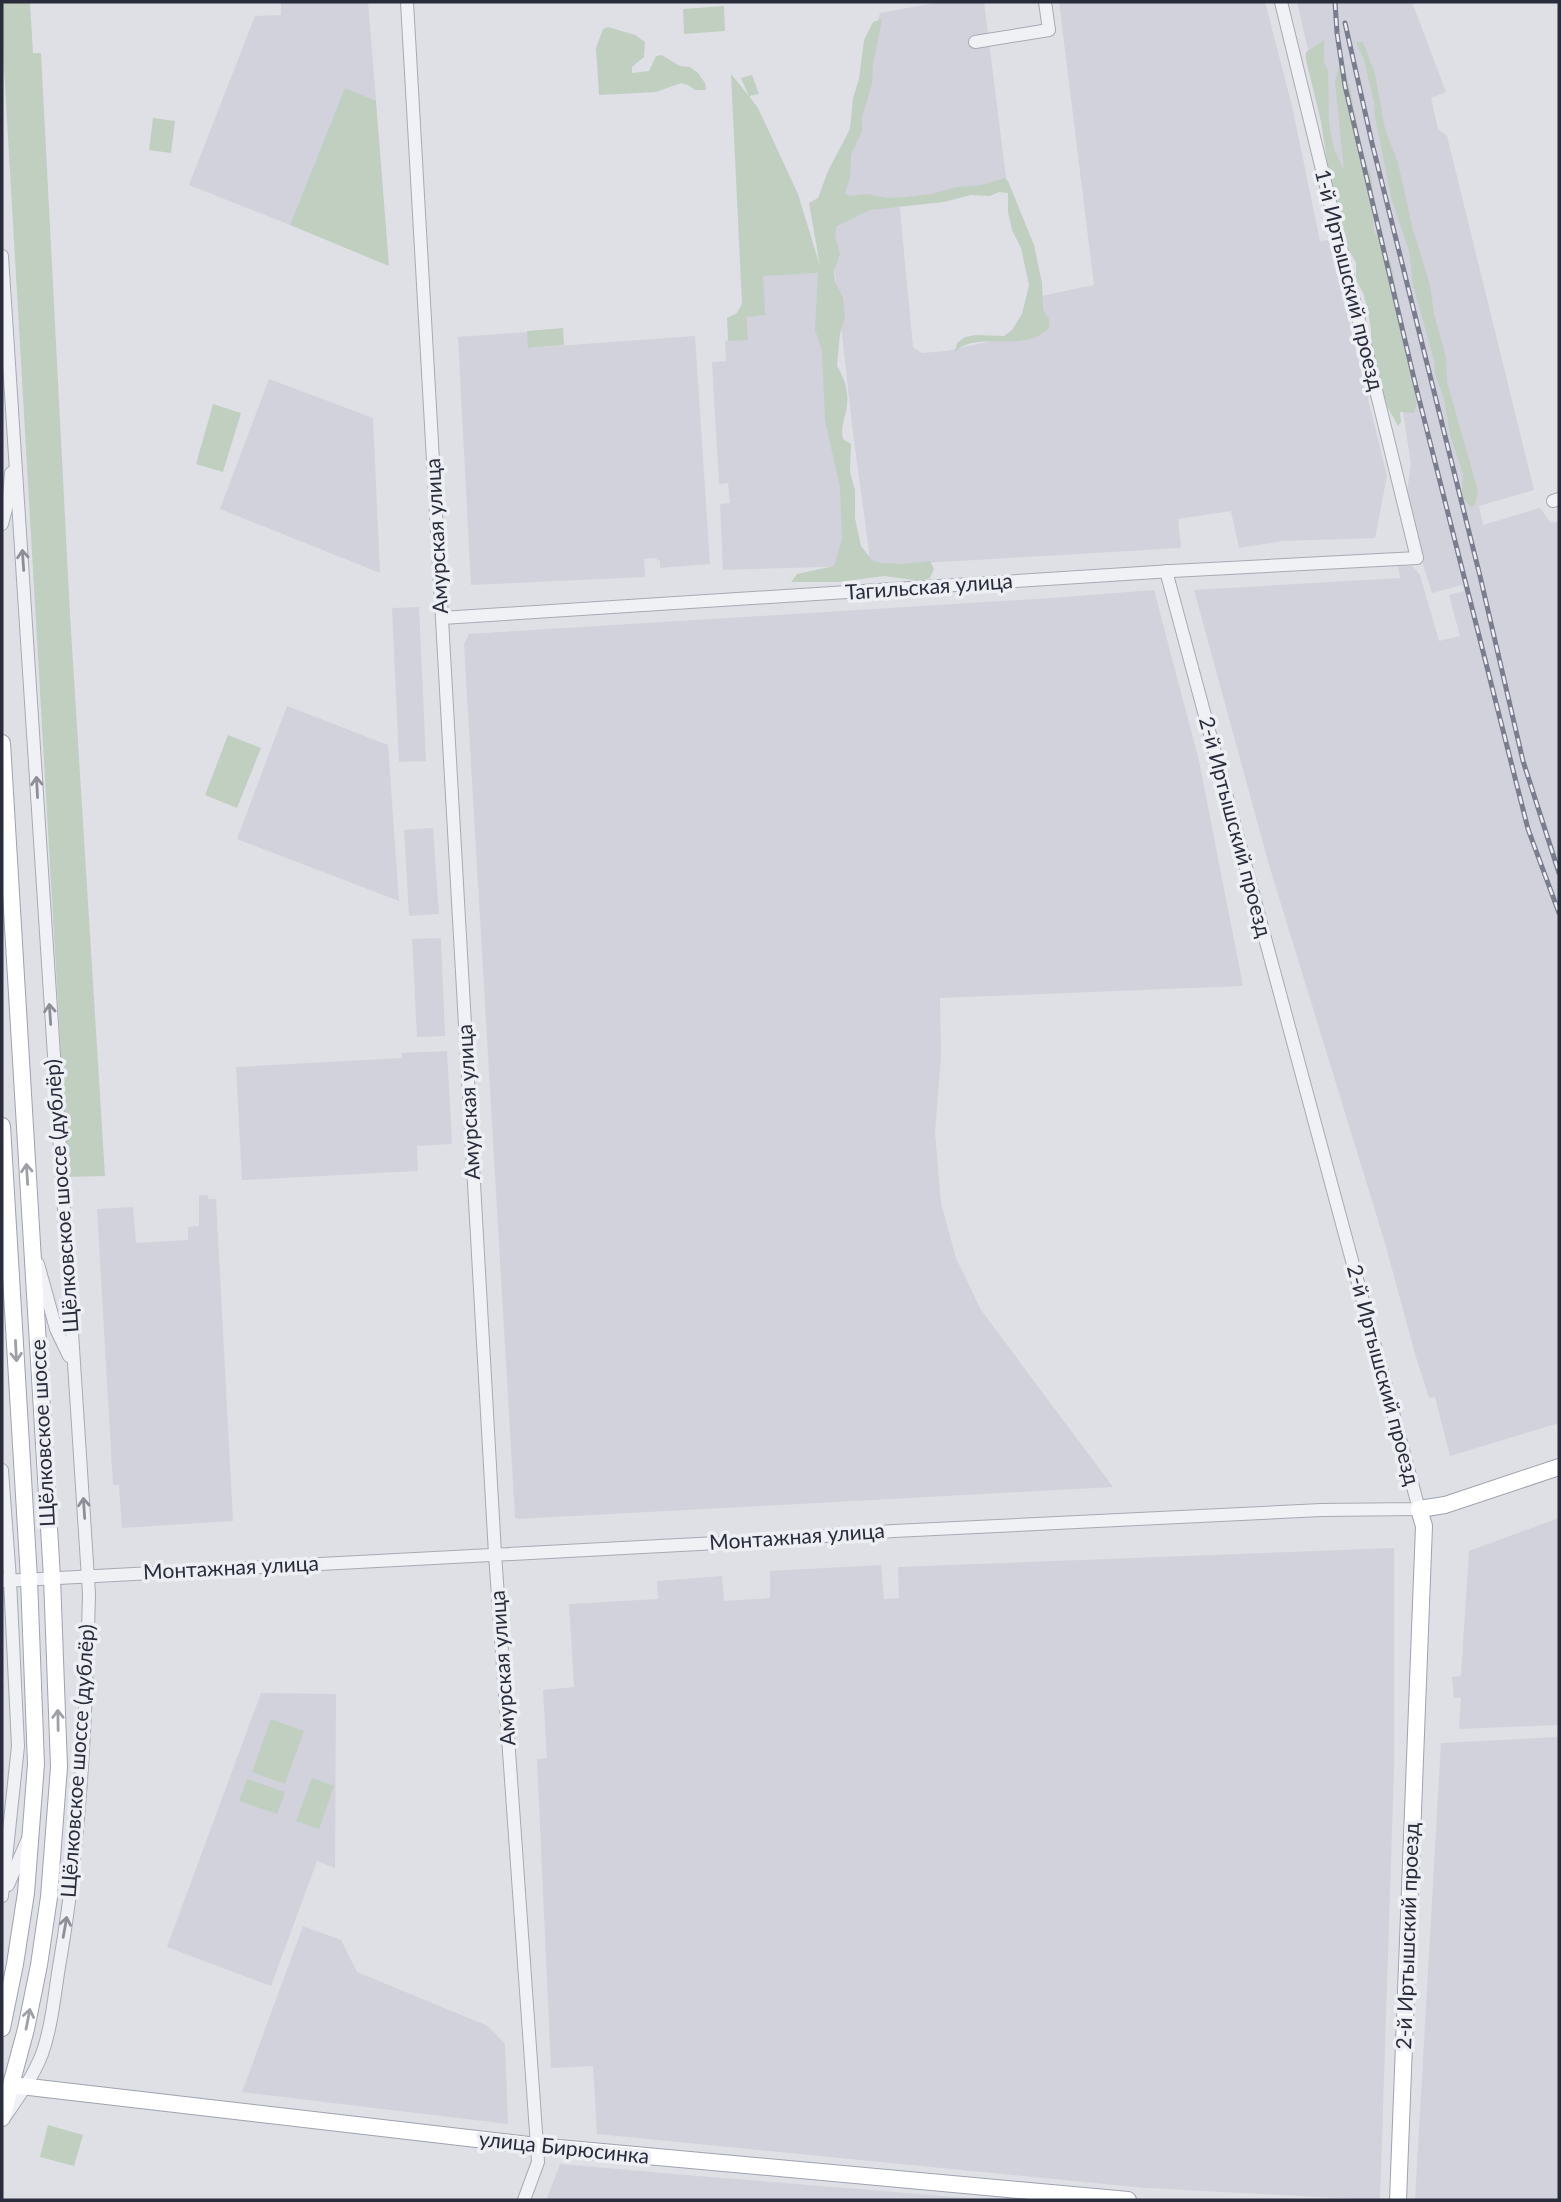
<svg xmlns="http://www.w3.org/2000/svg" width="1561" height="2202" viewBox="0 0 1561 2202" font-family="Lato,sans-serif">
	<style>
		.built { fill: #d1d2db }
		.green { fill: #c1cfc0 }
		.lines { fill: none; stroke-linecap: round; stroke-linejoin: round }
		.minor-casing { stroke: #a8aab3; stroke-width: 14 }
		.major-casing { stroke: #9fa2b0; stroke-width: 18 }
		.minor { stroke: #f0f1f5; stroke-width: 12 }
		.major { stroke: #fff; stroke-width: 16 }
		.rail-casing { stroke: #7a7d8e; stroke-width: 5 }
		.rail { stroke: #edeff4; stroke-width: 2.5; stroke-dasharray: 8; stroke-linecap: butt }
		.oneway { stroke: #8c8e98 }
		.oneway2 { stroke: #9fa0a7 }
		.labels { text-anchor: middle; stroke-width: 7; stroke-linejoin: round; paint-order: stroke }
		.street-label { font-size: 21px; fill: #292c3b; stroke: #edeff4 }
	</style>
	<rect width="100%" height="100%" fill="#dee0e6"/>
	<g class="built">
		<polygon points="281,2 368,2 376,101 345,89 290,225 189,185 255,16 281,15"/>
		<polygon points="940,2 984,2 1007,186 899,200 913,347 922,353 946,351 1033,332 1027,299 1094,285 1059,2 1265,2 1292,106 1320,241 1329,240 1387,476 1375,538 1282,541 1239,548 1231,511 1178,519 1181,548 871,566 852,425 828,209 880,13"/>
		<polygon points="1297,2 1412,2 1446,92 1431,98 1438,129 1447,136 1534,490 1479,506 1483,525 1540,508 1551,523 1559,521 1559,1423 1450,1456 1435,1397 1429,1398 1415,1354 1385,1243 1269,865 1194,590 1400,578 1398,565 1412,566 1420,575 1439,641 1460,636 1449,595 1464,591 1462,585 1432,593 1421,558 1406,498 1411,464 1401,399 1387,392"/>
		<polygon points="821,273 856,566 723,570 720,504 730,503 728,483 719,484 712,362 726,361 725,341 748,339 747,316 763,275"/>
		<polygon points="527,332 529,348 695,336 710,564 660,568 660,561 655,558 644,559 645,577 471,585 458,337"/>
		<polygon points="269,379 373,418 380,573 220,509"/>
		<polygon points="1154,590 1199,761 1243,986 940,998 941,1056 935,1133 941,1203 956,1258 981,1310 1113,1487 518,1519 515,1517 464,644 469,634 1051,598"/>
		<polygon points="419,607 426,761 399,762 392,608"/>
		<polygon points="287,706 388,745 399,901 237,839"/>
		<polygon points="433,828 439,914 409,916 404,830"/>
		<polygon points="441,938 445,1036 417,1037 412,939"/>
		<polygon points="447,1051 452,1144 417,1146 418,1171 242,1180 236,1067 402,1058 402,1053"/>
		<polygon points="199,1195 208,1195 208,1199 216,1199 233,1521 122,1528 119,1485 113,1485 97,1209 133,1207 136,1243 188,1240 188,1227 199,1226"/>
		<polygon points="1559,1518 1559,1725 1459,1729 1461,1698 1454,1698 1452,1677 1461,1676 1469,1551"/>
		<polygon points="1394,1548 1394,1769 1380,2200 1145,2188 597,2134 593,2066 551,2068 537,1759 547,1758 543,1690 574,1687 569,1604 658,1599 657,1581 722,1576 724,1601 770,1598 770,1571 881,1565 884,1599 899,1598 898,1567"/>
		<polygon points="261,1693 336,1694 335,1868 317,1861 271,1986 167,1947"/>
		<polygon points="1559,1737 1559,2200 1415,2200 1441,1743"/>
		<polygon points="303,1926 341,1940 357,1972 488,2026 505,2044 508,2124 242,2092"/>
		<polygon points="560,2164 698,2176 993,2200 546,2200"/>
	</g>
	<g class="green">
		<polygon points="2,2 30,2 33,53 41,53 70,614 105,1176 68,1177 2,33"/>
		<polygon points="724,6 725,31 684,34 683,9"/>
		<path d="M 882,19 L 873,65 L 872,84 L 862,117 L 862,131 L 851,155 L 850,178 L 845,193 L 849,196 L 867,194 L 886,198 L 906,197 L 932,194 L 957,187 L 982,185 L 1005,178 L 1008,181 L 1034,245 L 1042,283 L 1043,310 L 1049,319 L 1049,328 C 1023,355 976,329 955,352 L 957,343 L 965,337 L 976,335 L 1004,336 L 1012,330 L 1022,314 L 1029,285 L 1021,248 L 1012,230 L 1008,212 L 1008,193 L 999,192 L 990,196 L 971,195 L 944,202 L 870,210 L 837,226 L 835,235 L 840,254 L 834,271 L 835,281 L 843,298 L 845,317 L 840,334 L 837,366 C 844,376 849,393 847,405 C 846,417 840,426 843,439 L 851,444 L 850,472 L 855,490 L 855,518 L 861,546 L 872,560 L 881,563 L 901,564 L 930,561 L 934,569 L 930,578 L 921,581 L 884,576 L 839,582 L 791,582 L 797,574 L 834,566 L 842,539 L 840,488 L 825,420 L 822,351 L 815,330 L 818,273 L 763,276 L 765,315 L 747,317 L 748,340 L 728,341 L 727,318 L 737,313 L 742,304 L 731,74 L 749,96 L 741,78 L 752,75 L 759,94 L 749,96 L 758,108 L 798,194 L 820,266 L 809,203 L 818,198 L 828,171 L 850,129 L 853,98 L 859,79 L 864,40 L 873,22 Z"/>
		<polygon points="608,27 635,35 645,42 644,57 632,67 632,73 649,71 656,56 662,55 680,66 690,67 698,73 705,83 706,90 695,90 688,85 681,83 656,92 599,95 596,48 603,29"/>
		<polygon points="1324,40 1324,62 1328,71 1329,123 1334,149 1344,170 1335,81 1340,62 1344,65 1351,93 1362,151 1371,176 1375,206 1373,215 1374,231 1391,263 1409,355 1418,383 1418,398 1414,413 1400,412 1401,422 1398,426 1387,406 1371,355 1371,330 1368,311 1363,293 1356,280 1356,263 1349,250 1341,222 1327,161 1321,122 1306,60 1306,52"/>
		<polygon points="1356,42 1363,42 1375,74 1385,129 1398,163 1413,230 1430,285 1434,314 1446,357 1447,382 1478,491 1475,505 1471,507 1462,497 1463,474 1450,435 1444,399 1435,374 1434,360 1413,285 1409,251 1391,197 1375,117 1374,103 1364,60"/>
		<polygon points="345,88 376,101 389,266 290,225"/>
		<polygon points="153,118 175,121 171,153 149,150"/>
		<polygon points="563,328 564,345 528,348 527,331"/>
		<polygon points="213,404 241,413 223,472 196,464"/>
		<polygon points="228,735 261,748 237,808 205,795"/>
		<polygon points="271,1719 304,1731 285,1784 252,1772"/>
		<polygon points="312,1778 334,1786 319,1829 296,1821"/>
		<polygon points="247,1779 285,1792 277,1814 239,1801"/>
		<polygon points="48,2125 83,2135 74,2166 40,2157"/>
	</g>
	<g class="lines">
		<defs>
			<g id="minor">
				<polyline points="407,2 495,1554 537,2146 538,2162 524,2200"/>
				<polyline points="975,42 1049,30 1045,2"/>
				<path d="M 2,256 L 89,1594 C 86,1715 81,1835 61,1955 C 55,1987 53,2023 42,2054 C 33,2077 18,2098 4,2118"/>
				<polyline points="1553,501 1559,499"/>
				<polyline points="2,524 9,497 11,473"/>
				<polyline points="442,618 1172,571 1417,558 1281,2"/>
				<polyline points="38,1264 56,1329 69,1356"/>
				<polyline points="2,1470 10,1580 18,1746 2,1896"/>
				<polyline points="2,1581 755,1541 894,1531 1321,1510 1419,1509 1166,571"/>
				<polyline points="8,1885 27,1841"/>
			</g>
			<g id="major">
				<polyline points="2,743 52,1578 59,1767 49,1897 39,1965 26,2029 2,2118"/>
				<polyline points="2,1126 29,1579 36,1764 26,1893 15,1964 2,2028"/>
				<polyline points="12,2085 537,2146 1128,2200"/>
				<polyline points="1398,2200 1424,1526 1419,1509 1445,1505 1559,1467"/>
			</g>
		</defs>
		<use href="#minor" class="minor-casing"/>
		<use href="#major" class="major-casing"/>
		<use href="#minor" class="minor"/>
		<use href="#major" class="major"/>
		<defs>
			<g id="rail">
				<polyline points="1335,2 1337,33 1345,86 1416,387 1528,829 1559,913"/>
				<polyline points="1345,23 1372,143 1480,576 1523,761 1559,873"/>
			</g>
		</defs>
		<use href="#rail" class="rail-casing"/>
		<use href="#rail" class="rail"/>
	</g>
	<defs><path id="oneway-shaft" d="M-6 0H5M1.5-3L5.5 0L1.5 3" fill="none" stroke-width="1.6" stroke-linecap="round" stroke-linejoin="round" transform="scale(1.75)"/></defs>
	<g class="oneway">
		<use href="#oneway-shaft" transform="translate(23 560) rotate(-94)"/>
		<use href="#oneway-shaft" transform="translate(37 787) rotate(-93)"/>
		<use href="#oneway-shaft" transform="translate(50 1014) rotate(-94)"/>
		<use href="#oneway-shaft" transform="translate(84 1508) rotate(-94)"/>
		<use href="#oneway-shaft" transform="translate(65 1927) rotate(-80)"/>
	</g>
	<g class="oneway2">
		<use href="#oneway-shaft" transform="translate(27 1174) rotate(-94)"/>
		<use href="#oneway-shaft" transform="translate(16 1351) rotate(87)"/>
		<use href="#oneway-shaft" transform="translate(58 1720) rotate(-91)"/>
		<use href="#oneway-shaft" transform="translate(28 2019) rotate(-79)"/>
	</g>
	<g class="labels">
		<g class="street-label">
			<text transform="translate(1349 280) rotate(76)" y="7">1-й Иртышский проезд</text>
			<text transform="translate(437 536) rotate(-93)" y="7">Амурская улица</text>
			<text transform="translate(929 587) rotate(-4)" y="7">Тагильская улица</text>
			<text transform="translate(1235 827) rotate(75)" y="7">2-й Иртышский проезд</text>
			<text transform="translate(469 1102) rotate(-93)" y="7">Амурская улица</text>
			<text transform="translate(62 1196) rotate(-94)" y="7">Щёлковское шоссе (дублёр)</text>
			<text transform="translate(1383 1375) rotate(75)" y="7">2-й Иртышский проезд</text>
			<text transform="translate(43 1433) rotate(-93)" y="7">Щёлковское шоссе</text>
			<text transform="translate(797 1537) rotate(-4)" y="7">Монтажная улица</text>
			<text transform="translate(231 1568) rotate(-3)" y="7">Монтажная улица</text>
			<text transform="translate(503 1668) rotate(-94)" y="7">Амурская улица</text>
			<text transform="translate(78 1761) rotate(-86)" y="7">Щёлковское шоссе (дублёр)</text>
			<text transform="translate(1408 1936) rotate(-88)" y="7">2-й Иртышский проезд</text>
			<text transform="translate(564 2148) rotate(6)" y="7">улица Бирюсинка</text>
		</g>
	</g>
	<rect width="1561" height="2202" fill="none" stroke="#292c3b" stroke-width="7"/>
</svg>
